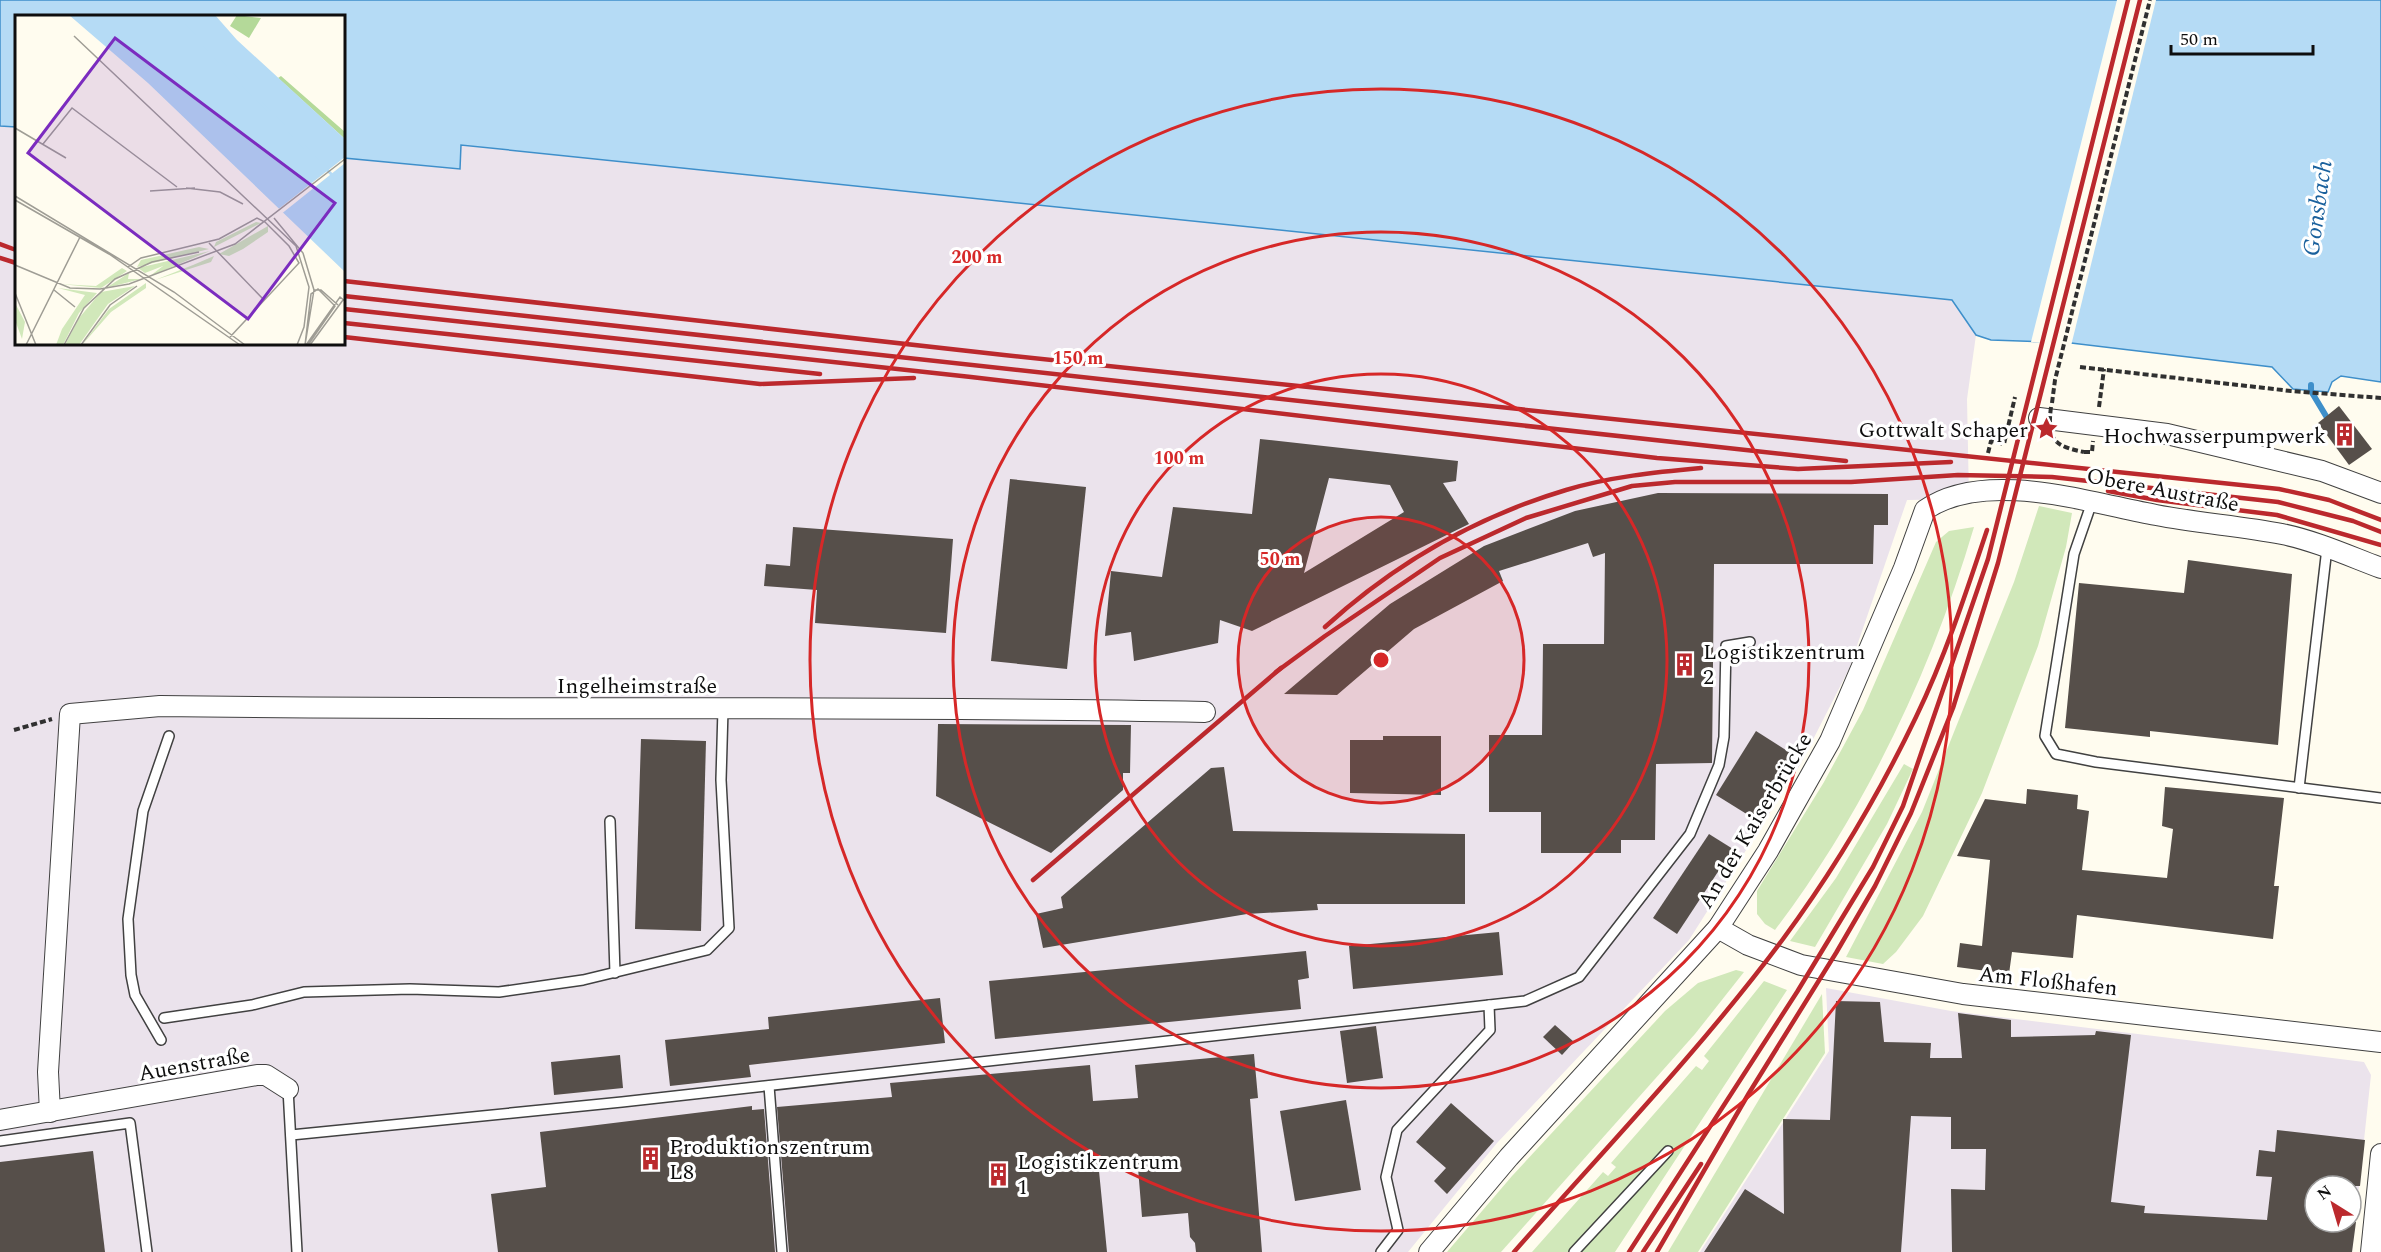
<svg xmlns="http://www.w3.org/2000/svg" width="2381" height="1252" viewBox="0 0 2381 1252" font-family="Spectral,serif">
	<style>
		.industrial { fill: #ebe3ec; fill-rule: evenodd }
		.green { fill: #d1e8ba }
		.water { fill: #b5dbf5; stroke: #3e8fca; stroke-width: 1.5 }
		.pier { fill: #fffcef }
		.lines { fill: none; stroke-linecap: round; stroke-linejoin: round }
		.stream { stroke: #3e8fca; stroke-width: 6 }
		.building { fill: #564f4a; fill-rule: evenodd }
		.service-casing { stroke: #414141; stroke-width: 12 }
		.minor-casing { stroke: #414141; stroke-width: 22 }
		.path { stroke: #303030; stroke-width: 4; stroke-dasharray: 6 3; stroke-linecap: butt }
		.service { stroke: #fff; stroke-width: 9 }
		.minor { stroke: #fff; stroke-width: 20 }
		.rail { stroke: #bb292d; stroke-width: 4.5 }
		.path-bridge { stroke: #303030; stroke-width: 4; stroke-dasharray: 6 3; stroke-linecap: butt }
		.ring { fill: none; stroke: #d62828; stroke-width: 3 }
		.labels { text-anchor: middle; stroke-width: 6; stroke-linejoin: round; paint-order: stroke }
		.poi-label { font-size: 22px; fill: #0e0e0e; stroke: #fff; text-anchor: start }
		.street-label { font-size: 22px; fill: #0e0e0e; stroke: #fff }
		.water-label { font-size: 24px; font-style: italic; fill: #1a619d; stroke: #fff }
		.inset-river { fill: none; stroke: #b5dbf5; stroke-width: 3 }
		.inset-road { fill: none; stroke: #9f9d95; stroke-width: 1.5 }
		.view { fill: #7b2cbf; fill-opacity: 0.15; stroke: #7b2cbf; stroke-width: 3 }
		.inset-edge { fill: none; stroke: #0e0e0e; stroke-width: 3 }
		.centre { fill: #d62828; stroke: #fff; stroke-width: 3 }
		.ring-label { font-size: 18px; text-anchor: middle; font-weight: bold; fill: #d62828; stroke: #fff; stroke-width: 6; stroke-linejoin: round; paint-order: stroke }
	</style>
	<rect width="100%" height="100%" fill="#fffcef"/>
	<g class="industrial">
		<polygon points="0,126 16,127 16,344 344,344 344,158 459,169 461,145 1952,300 1976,335 1967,399 1969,499 1907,500 1849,669 1800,765 1689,940 1497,1143 1408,1252 0,1252"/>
		<path d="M 1826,988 L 1951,1011 L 2364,1062 L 2371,1075 L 2352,1252 L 1700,1252 L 1829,1051 ZM 2315,1186 L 2351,1186 L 2351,1222 L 2315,1222 Z"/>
	</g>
	<g class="green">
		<polygon points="2039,506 2072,513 2066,547 2038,646 1982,793 1923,916 1896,952 1883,964 1846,957 1922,812 2014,582"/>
		<path d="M 1974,527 C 1932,670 1865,811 1775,930 L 1765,924 L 1757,914 L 1757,891 L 1824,782 L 1863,710 L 1936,542 L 1949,531 Z"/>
		<polygon points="1904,764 1913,769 1887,824 1815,947 1790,941 1836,878"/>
		<polygon points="1736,970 1744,972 1695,1034 1501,1252 1447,1252 1512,1176 1665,1011 1698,983"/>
		<polygon points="1764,981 1787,990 1615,1252 1532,1252 1603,1172 1608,1176 1616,1167 1611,1163 1696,1066 1702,1070 1709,1061 1704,1056"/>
		<polygon points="1822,994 1825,1053 1698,1252 1668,1252"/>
	</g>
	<polygon class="water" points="0,0 2381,0 2381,382 2341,376 2332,382 2328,392 2293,389 2272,367 2071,343 1991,340 1976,335 1952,300 461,145 460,169 344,158 344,16 16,16 16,127 0,126"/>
	<polygon class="pier" points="2117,0 2156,0 2071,346 2031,342"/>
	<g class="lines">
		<polyline class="stream" points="2311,385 2311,391 2326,416"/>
	</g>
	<g class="building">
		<polygon points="2339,406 2372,449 2349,465 2318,423"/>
		<path d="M 1260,439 L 1458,461 L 1456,481 L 1443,483 L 1469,524 L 1252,631 L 1220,620 L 1218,643 L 1134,661 L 1131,632 L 1105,636 L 1111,571 L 1162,577 L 1173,507 L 1252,514 ZM 1329,478 L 1390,485 L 1404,512 L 1304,573 Z"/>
		<polygon points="1010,479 1086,487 1067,669 991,661"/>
		<polygon points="1658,493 1888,494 1888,525 1874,525 1873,564 1714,564 1712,763 1656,764 1655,840 1621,840 1621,853 1541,853 1541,812 1489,812 1489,735 1542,735 1543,644 1604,644 1605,553 1593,557 1588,543 1499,571 1503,581 1414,629 1337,695 1284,694 1390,604 1484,546 1575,511"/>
		<polygon points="793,527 953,539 946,633 815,623 817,590 764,586 766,564 790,566"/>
		<polygon points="2188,560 2292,574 2278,745 2150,731 2150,737 2065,728 2079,583 2184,593"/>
		<polygon points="938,724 1131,725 1130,773 1123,773 1123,790 1051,853 936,796"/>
		<polygon points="1756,731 1792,754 1753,818 1716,795"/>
		<polygon points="1383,736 1441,736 1441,795 1350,793 1350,740 1383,740"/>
		<polygon points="641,739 706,741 701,931 635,929"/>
		<polygon points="1224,767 1233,831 1465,834 1465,904 1317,904 1318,910 1247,914 1043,948 1036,914 1063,908 1061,897 1211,768"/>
		<polygon points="2165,787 2284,798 2274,886 2279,886 2273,939 2077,915 2073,958 2012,952 2009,974 1957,967 1960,943 1982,946 1990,860 1957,856 1985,799 2026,804 2027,789 2078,795 2077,809 2089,811 2082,870 2167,878 2173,829 2162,826"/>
		<polygon points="1709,834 1733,849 1677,934 1653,918"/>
		<polygon points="1499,932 1503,975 1353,989 1349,946"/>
		<polygon points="1306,951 1309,978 1298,980 1301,1009 995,1039 989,981"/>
		<polygon points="940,998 945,1043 749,1065 751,1077 670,1086 665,1040 769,1029 768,1017"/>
		<polygon points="1836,1001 1880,1002 1884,1042 1931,1043 1930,1058 1962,1058 1958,1013 2011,1020 2011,1037 2095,1035 2096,1031 2131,1035 2111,1202 2145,1206 2144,1213 2267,1220 2272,1177 2256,1176 2259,1150 2275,1152 2277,1130 2365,1140 2360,1186 2315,1186 2315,1222 2356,1222 2352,1252 1952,1252 1951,1189 1985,1190 1986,1149 1951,1149 1951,1117 1911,1116 1901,1252 1704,1252 1745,1189 1784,1214 1783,1119 1830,1120"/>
		<polygon points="1555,1025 1574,1042 1562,1055 1543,1037"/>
		<polygon points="1376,1026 1383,1078 1347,1083 1340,1031"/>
		<polygon points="1254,1054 1258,1098 1250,1099 1262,1252 1196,1252 1195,1243 1190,1237 1188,1213 1142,1217 1138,1168 1099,1171 1107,1252 789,1252 777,1107 892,1097 890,1083 1090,1065 1093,1101 1138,1098 1135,1065"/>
		<polygon points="620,1055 623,1088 554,1095 551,1062"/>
		<polygon points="1346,1100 1361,1190 1295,1201 1280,1111"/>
		<polygon points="1451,1103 1494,1141 1447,1194 1434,1181 1446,1168 1416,1142"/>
		<polygon points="752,1106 752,1110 764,1109 775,1252 498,1252 491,1194 546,1187 540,1132"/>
		<polygon points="93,1151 105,1252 0,1252 0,1162"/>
	</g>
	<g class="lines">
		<defs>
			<g id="service">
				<polyline points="2092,502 2074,554 2045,736 2056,754 2096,762 2381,798"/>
				<polyline points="2299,788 2327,548"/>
				<polyline points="610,821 615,973"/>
				<polyline points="164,1018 252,1005 304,992 410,989 499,992 583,980 707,950 729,928 721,780 723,709"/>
				<polyline points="161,1040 135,995 131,975 128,919 143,811 169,736"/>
				<polyline points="769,1086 782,1252"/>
				<polyline points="288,1089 297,1252"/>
				<polyline points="291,1135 622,1102 1525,1001 1579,977 1690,834 1719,765 1724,737 1726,646 1750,642"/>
				<polyline points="0,1141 130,1123 147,1252"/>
				<polyline points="1381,1252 1398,1230 1386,1177 1397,1130 1490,1030 1489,1005"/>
				<polyline points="1574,1252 1668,1151"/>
			</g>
			<g id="minor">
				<polyline points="2039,418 2167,434 2322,471 2381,493"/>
				<polyline points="1718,928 1748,945 1801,965 1963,994 2381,1042"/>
				<path d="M 50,1112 L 48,1072 L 70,714 L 160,706 C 509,711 857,705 1205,712"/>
				<polyline points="0,1120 257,1075 266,1075 288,1089"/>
				<path d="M 1429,1252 L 1509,1157 L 1718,928 L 1768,851 L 1830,741 L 1904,568 L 1925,510 C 1985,468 2090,503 2156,515 C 2197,523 2240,526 2282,534 C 2316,541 2349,556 2381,568"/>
				<polyline points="2371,1252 2381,1154"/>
			</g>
		</defs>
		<use href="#service" class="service-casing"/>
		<use href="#minor" class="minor-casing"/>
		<g class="path">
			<polyline points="2080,367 2291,391 2381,398"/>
			<polyline points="2052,403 2055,380 2150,0"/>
			<polyline points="2099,407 2104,369"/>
			<polyline points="2084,452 2092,452 2093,441"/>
			<polyline points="1988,453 1991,441 2004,444 2015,397"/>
			<polyline points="14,730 52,719"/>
		</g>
		<use href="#service" class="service"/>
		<use href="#minor" class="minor"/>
		<g class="rail">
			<polyline points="0,244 16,250"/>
			<polyline points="0,258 16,263"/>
			<polyline points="344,281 1004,355 2279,489 2329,500 2381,520"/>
			<polyline points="344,296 1846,461"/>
			<polyline points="344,309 971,377 1657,458 1798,469 1951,462"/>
			<polyline points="344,323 820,374"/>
			<polyline points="344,337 760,384 914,378"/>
			<polyline points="2108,491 2157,500 2277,515 2381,545"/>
			<path d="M 1325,627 C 1394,564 1476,517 1566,490 C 1608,477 1657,472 1701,468"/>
			<polyline points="1276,672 1325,636 1440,558 1526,518 1632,486 1675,482 1851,482 1958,475 2052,477 2278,502 2353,521 2381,532"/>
			<polyline points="1033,880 1281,668"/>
			<path d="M 1514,1252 C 1605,1149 1701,1049 1783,939 C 1834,870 1879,794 1916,717 C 1945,657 1966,593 1987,530"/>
			<polyline points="1629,1252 1797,992 1873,867 1903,806 1988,559 2128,0"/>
			<polyline points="1643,1252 1701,1164"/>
			<polyline points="1657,1252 1749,1093 1836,953 1875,886 1911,813 1953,708 1998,563 2140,0"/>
		</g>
		<path class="path-bridge" d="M 2051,407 C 2047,439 2053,446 2084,452"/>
	</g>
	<circle cx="1381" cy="660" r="143" fill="#d62828" fill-opacity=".12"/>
	<g class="ring">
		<circle cx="1381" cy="660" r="143"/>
		<circle cx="1381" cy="660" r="286"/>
		<circle cx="1381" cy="660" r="428"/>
		<circle cx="1381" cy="660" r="571"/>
	</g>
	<defs>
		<symbol id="sight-bare" viewBox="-9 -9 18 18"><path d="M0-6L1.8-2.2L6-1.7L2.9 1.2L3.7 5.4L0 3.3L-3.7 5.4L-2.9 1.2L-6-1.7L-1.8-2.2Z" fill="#bb292d" stroke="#fff" stroke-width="2.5" paint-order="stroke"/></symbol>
		<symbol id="building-bare" viewBox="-9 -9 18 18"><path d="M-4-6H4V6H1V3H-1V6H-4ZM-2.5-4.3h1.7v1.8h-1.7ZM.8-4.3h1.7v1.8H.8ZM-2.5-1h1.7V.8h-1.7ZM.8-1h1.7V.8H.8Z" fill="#bb292d" stroke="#fff" stroke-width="2.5" paint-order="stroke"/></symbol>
	</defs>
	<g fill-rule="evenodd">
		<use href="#sight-bare" x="2030" y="412" width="33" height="33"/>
		<use href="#building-bare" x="2328" y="418" width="33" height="33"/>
		<use href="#building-bare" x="1668" y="648" width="33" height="33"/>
		<use href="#building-bare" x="634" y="1142" width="33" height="33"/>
		<use href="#building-bare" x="982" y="1158" width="33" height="33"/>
	</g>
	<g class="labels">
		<g class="poi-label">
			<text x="2028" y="437" text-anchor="end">Gottwalt Schaper</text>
			<text x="2326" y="443" text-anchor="end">Hochwasserpumpwerk</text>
			<text x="1703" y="659">Logistikzentrum<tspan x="1703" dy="25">2</tspan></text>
			<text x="669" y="1154">Produktionszentrum<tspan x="669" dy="25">L8</tspan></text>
			<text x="1017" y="1169">Logistikzentrum<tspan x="1017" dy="25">1</tspan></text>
		</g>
		<g class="street-label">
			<text transform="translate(2163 489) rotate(11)" y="8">Obere Austraße</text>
			<text x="637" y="693">Ingelheimstraße</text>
			<text transform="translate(1754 820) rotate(-59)" y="8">An der Kaiserbrücke</text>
			<text transform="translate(2048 980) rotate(6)" y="8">Am Floßhafen</text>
			<text transform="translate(194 1063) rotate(-10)" y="8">Auenstraße</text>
		</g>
		<g class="water-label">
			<text transform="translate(2317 208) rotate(-82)" y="8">Gonsbach</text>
		</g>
	</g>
	<g transform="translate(15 15)">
		<rect width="330" height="330" fill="#fffcef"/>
		<path d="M 241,207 L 246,208 L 199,232 L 201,227 ZM 253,211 L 253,217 L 228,234 L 214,241 L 204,239 ZM 184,232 L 194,234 L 122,252 L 126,245 ZM 195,236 L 135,261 L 148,251 L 130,258 L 123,253 ZM 199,241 L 196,247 L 140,265 L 178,250 ZM 107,253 L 112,256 L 86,273 L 45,269 L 81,271 ZM 114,258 L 113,264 L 126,264 L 91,273 ZM 131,268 L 131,273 L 96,297 L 67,330 L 94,294 ZM 120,271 L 93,289 L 64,330 L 50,330 L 64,303 L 86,277 ZM 43,273 L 82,278 L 64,298 L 48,330 L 41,330 L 47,314 L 70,280 ZM 0,288 L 10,307 L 7,324 L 0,305 Z" fill="#d1e8ba"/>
		<path d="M 222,0 L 246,3 L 234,23 L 215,11 ZM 266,61 L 330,117 L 330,124 L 263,63 Z" fill="#b4d999"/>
		<path d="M 54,0 L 200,0 L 222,25 L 330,124 L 330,257 L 133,68 Z" fill="#b5dbf5"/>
		<path d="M 330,142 L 330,148 L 265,200 L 261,196 Z" fill="#fffcef"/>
		<path class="inset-river" d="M 159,0 L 330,173"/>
		<path class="inset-road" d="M 59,21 L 281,231 L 294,272 L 289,312 L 282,330M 0,113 L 51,143M 28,129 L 57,93 L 162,172M 171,173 L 205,177 L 228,189M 135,176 L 180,173M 0,181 L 159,277 L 230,330M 0,185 L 94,239 L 225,330M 259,203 L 288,238 L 299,275M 194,228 L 249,285M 0,250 L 55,273 L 85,274 L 114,269 L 220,229 L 330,144M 113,252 L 126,243 L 204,224 L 242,203 L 250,207 L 274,231 L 284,248 L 215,322M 39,275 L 60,292M 299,275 L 306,275 L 323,290M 0,278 L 21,330M 11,330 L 65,222M 49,330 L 69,293 L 100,264 L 137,247 L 184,237M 66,330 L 95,290 L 122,271M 290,330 L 299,275M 290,330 L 296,279 L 303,274 L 320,291 L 293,330M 291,330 L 325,282 L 330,286M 295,330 L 328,285"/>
		<path class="view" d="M 100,23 L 320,188 L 233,304 L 13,138 Z"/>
		<rect width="330" height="330" class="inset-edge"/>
	</g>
	<circle cx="1381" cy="660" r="9" class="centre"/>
	<g class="ring-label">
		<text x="977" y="263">200 m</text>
		<text x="1078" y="364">150 m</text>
		<text x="1179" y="464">100 m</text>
		<text x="1280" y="565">50 m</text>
	</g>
	<g transform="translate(2333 1204) rotate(323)"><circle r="28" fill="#ffffff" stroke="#9f9f9f" stroke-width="1.5"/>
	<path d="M0-4.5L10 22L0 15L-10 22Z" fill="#bb292d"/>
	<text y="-9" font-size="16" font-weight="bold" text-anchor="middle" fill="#0e0e0e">N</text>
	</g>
	<path d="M2171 45v9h142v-9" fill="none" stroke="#0e0e0e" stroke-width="3"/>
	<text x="2180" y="45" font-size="18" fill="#0e0e0e" stroke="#ffffff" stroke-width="4.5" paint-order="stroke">50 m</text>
</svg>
